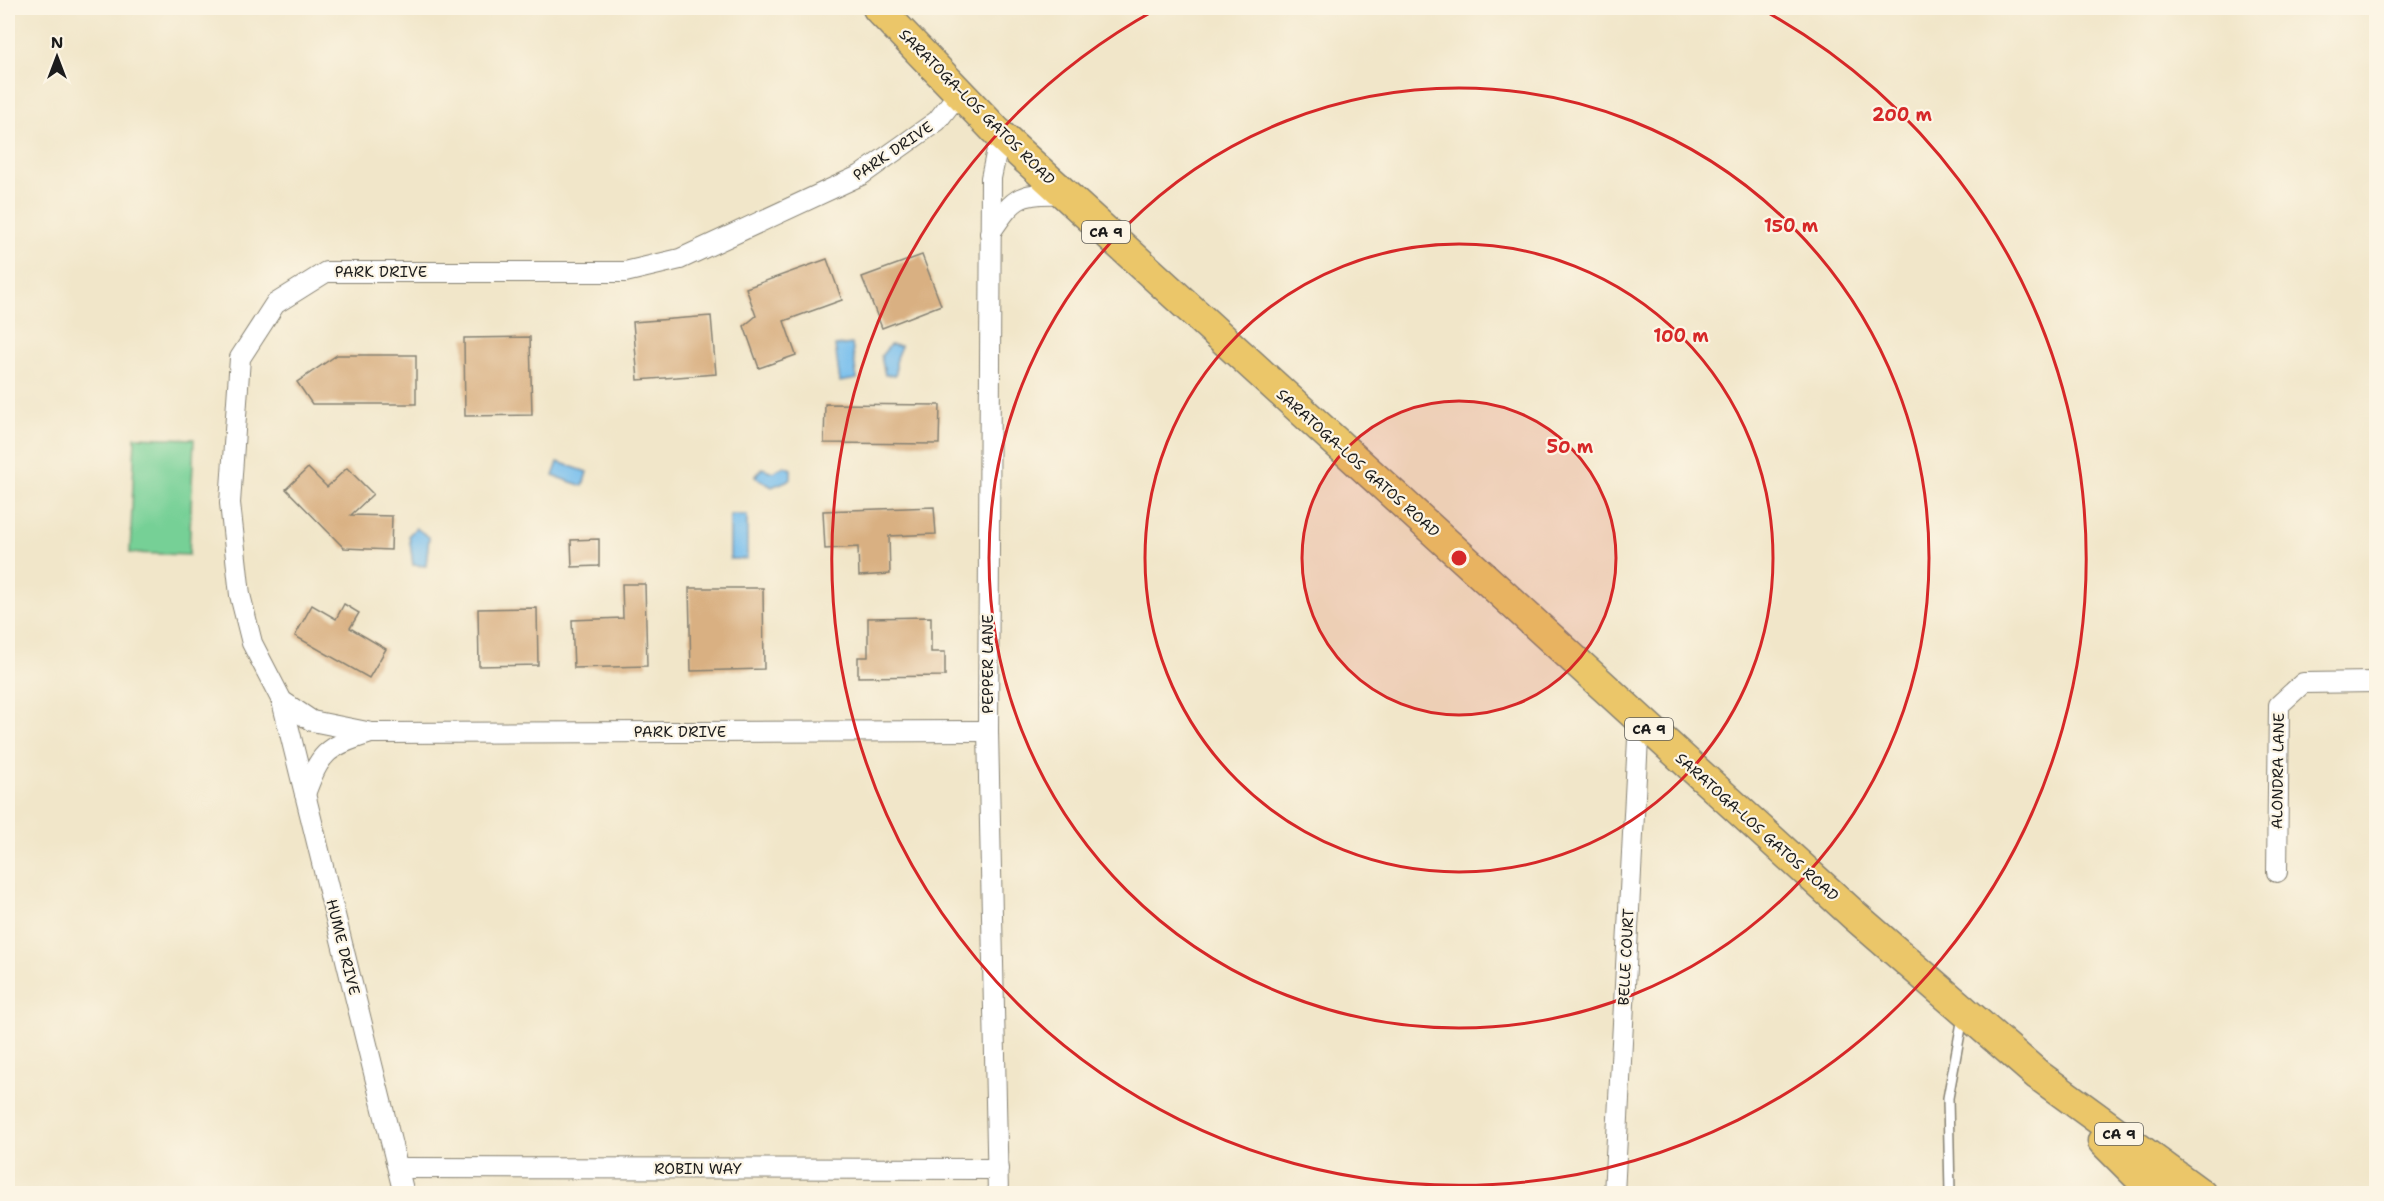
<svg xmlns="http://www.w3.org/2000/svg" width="2384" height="1201" viewBox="0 0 2384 1201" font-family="'Shantell Sans',sans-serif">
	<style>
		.green { fill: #76d096; stroke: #497659; stroke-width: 1.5 }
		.water { fill: #74bded; stroke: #486c84; stroke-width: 1.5 }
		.building { fill: #d9b082 }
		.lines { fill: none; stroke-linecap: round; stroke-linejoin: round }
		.lane-casing { stroke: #868172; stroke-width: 12 }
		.street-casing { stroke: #868172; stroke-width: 22 }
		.primary-casing { stroke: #868172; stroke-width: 33 }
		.lane { stroke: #fff; stroke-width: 9 }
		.street { stroke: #fff; stroke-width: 20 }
		.primary { stroke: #ebc669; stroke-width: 30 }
		.ring { fill: none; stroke: #d62828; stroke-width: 3 }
		.labels { text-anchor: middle; stroke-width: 4.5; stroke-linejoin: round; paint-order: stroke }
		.shield { fill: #fcf5e5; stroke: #5f5d58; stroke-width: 1.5 }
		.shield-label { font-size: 14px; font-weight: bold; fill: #1c1c1c }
		.street-label { font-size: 15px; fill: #1c1c1c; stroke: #fcf5e5 }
		.centre { fill: #d62828; stroke: #fcf5e5; stroke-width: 3 }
		.ring-label { font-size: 18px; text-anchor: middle; font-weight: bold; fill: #d62828; stroke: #fcf5e5; stroke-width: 4.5; stroke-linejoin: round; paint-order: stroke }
	</style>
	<rect width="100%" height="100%" fill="#fcf5e5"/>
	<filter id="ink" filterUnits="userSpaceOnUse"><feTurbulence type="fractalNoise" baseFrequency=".0167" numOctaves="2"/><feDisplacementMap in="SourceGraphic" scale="12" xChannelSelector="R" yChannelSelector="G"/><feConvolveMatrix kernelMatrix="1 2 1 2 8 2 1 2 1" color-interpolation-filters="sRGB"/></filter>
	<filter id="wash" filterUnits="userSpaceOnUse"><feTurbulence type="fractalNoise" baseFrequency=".008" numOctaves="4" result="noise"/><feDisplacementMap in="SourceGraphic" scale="24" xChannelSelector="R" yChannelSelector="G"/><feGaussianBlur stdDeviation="1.35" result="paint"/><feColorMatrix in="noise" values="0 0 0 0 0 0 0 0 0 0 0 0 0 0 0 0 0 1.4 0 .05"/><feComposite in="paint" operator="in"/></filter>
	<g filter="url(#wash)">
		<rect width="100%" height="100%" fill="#f1e6c9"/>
		<polygon class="green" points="135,437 194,439 189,555 130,553"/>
		<g class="water">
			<polygon points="852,344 857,379 840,382 835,346"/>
			<polygon points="890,345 901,346 896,358 896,375 885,375 881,356"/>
			<polygon points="558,462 587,472 583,486 553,476"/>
			<polygon points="784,466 791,469 791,479 772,487 755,477 762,468 773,472"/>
			<rect x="730" y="515" width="17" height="44"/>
			<polygon points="416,528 429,537 426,566 413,565 409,535"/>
		</g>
		<g id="blocks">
			<g class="building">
				<polygon points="922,255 941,305 882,328 862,277"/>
				<polygon points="827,259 842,300 784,321 796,355 759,368 744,326 756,316 746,288"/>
				<polygon points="711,316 716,374 638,380 633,322"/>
				<polygon points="530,337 532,415 465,416 464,338"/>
				<polygon points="337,355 416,355 416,404 312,404 297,382"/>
				<polygon points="825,404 940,405 939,444 824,443"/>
				<polygon points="308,468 327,487 347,468 373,494 351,515 392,516 391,550 344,548 286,489"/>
				<polygon points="934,507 936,534 889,536 890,574 859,576 858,547 825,549 823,511"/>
				<polygon points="599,539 599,566 572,567 571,540"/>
				<polygon points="622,584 645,584 647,666 574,668 572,620 623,618"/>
				<polygon points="689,588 763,588 764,669 691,671"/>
				<polygon points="344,604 359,613 350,628 386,649 369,678 295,636 312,605 336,619"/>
				<polygon points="537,608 538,665 479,666 478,609"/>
				<polygon points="931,617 931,652 945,652 945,676 858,677 858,657 868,657 868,618"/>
			</g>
		</g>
	</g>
	<g filter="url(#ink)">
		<use href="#blocks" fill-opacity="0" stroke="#868172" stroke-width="1.5"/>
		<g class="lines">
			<defs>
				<polyline id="lane" points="1950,1194 1948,1098 1963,1017"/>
				<g id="street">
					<polyline points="959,93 937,121 861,175 680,259 625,272 326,272 275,304 240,358 230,503 240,595 252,643 282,701 312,721 372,733 988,731"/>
					<path d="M 990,233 C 1016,194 1020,193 1066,194"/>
					<polyline points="282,701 404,1194"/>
					<path d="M 305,794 C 320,754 325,747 368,734"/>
					<polyline points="2277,872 2279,705 2303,683 2376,682"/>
					<polyline points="398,1168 998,1169"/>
					<polyline points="998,1194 988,731 991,178 1000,135"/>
					<polyline points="1614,1194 1639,720"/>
				</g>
				<g id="primary">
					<polyline points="878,8 1000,135 1855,916 2038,1075 2201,1194"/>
					<polyline points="2103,1141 2156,1194"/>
				</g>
			</defs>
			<use href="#lane" class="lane-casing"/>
			<use href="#street" class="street-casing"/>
			<use href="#primary" class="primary-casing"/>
			<use href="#lane" class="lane"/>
			<use href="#street" class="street"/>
			<use href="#primary" class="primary"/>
		</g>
	</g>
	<circle cx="1459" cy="558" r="157" fill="#d62828" fill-opacity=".12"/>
	<g class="ring">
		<circle cx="1459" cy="558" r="157"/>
		<circle cx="1459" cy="558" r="314"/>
		<circle cx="1459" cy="558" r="470"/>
		<path d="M1763 10A627 627 0 1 1 1155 10"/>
	</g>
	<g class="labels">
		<g class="shield">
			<rect x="1082" y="221" width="48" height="22" rx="4.5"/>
			<rect x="1625" y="718" width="48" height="22" rx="4.5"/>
			<rect x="2095" y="1123" width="48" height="22" rx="4.5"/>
		</g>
		<g class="shield-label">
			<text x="1106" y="237">CA 9</text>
			<text x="1649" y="734">CA 9</text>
			<text x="2119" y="1139">CA 9</text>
		</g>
		<g class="street-label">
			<text transform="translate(977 107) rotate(45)" y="5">SARATOGA-LOS GATOS ROAD</text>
			<text transform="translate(893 151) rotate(-34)" y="5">PARK DRIVE</text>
			<text x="381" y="277">PARK DRIVE</text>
			<text transform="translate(1358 463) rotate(42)" y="5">SARATOGA-LOS GATOS ROAD</text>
			<text transform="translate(988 664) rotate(-90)" y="5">PEPPER LANE</text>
			<text x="680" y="737">PARK DRIVE</text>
			<text transform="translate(2278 771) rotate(-89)" y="5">ALONDRA LANE</text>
			<text transform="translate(1757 827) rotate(42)" y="5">SARATOGA-LOS GATOS ROAD</text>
			<text transform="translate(343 947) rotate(76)" y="5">HUME DRIVE</text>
			<text transform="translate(1626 957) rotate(-87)" y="5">BELLE COURT</text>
			<text x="698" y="1174">ROBIN WAY</text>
		</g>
	</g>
	<circle cx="1459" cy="558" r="9" class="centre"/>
	<g class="ring-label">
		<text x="1902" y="121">200 m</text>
		<text x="1791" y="232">150 m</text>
		<text x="1681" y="342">100 m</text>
		<text x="1570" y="453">50 m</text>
	</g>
	<rect width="2384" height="1201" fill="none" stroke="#fcf5e5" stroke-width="30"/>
	<g transform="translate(57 57)" stroke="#fcf5e5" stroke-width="4.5" paint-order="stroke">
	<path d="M0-4.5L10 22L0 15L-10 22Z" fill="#1c1c1c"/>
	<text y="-9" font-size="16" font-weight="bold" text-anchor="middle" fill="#1c1c1c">N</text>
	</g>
</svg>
